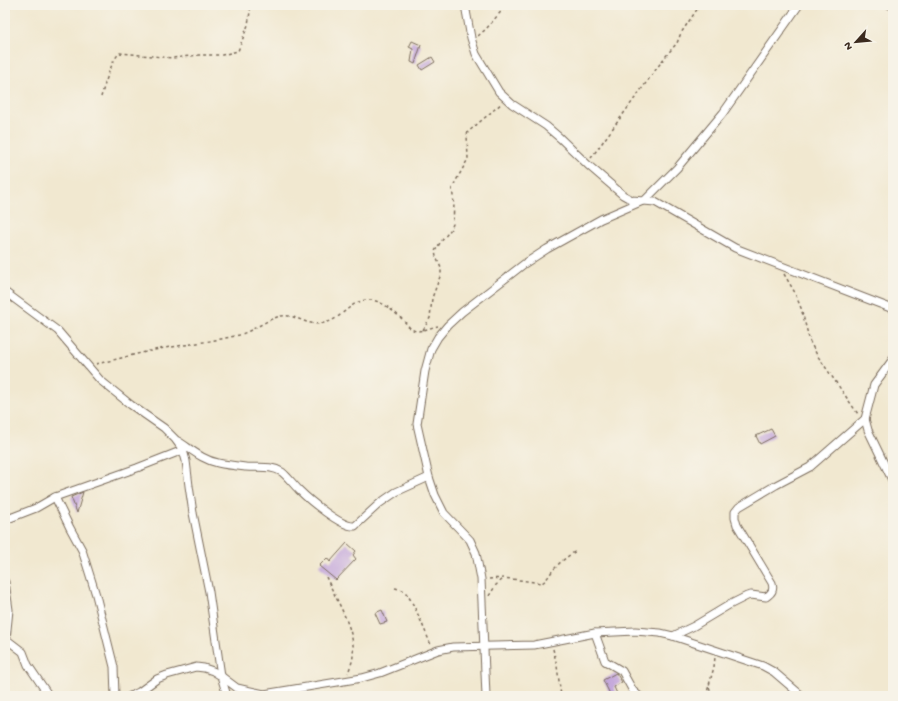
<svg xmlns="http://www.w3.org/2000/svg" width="898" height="701" viewBox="0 0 898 701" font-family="'Gochi Hand',sans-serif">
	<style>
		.building { fill: #c3a6da }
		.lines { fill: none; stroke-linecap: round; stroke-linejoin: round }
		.street-casing { stroke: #7b6c5c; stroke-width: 9 }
		.path { stroke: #7b6c5c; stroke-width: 1.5; stroke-dasharray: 3 3; stroke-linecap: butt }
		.street { stroke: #fff; stroke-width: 7 }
	</style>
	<rect width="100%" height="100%" fill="#f7f3e8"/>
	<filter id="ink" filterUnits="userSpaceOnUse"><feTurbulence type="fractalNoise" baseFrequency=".025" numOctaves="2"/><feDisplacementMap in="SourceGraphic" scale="8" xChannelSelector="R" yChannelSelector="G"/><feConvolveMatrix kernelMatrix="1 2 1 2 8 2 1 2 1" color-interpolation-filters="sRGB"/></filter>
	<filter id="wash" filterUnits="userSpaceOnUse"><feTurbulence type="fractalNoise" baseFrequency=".012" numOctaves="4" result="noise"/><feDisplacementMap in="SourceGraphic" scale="16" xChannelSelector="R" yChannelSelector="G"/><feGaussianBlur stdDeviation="0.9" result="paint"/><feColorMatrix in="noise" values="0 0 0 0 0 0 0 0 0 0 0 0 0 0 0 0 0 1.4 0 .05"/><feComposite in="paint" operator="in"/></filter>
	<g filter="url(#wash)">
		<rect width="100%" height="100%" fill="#f1e8d0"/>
		<g id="blocks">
			<g class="building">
				<polygon points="412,41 421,45 415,64 411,62 413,49 409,47"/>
				<polygon points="432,57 435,62 422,70 419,65"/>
				<polygon points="771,429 775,436 760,444 756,436"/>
				<polygon points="83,492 77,513 71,497"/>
				<polygon points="347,543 356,551 353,555 356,559 336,580 319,566 327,558 330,562"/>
				<polygon points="382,610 387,622 380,624 375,613"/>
				<polygon points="616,673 622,682 614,687 618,696 611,696 603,680"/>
			</g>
		</g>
	</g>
	<g filter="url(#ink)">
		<use href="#blocks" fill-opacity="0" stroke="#7b6c5c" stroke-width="1"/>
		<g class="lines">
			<defs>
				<g id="street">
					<polyline points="465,5 471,38 476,54 499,92 512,104 546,126 560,138 588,165 623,195 632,200 655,202 735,248 893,309"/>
					<polyline points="890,5 893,6"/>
					<polyline points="5,292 58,331 100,380 131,405 164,428 175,439 183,450 186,461 189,486 193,513 209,592 221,676 227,696"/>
					<polyline points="893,359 874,385 865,419 868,430 893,482"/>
					<path d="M 178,441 C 192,450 203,460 218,463 C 227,465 237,466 246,467 C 259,468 271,465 282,472 C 288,477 293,484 299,490 C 308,499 342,528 355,526 L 380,503 L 396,492 L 429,477"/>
					<polyline points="55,497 70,528 82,550 96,595 114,667 115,696"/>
					<polyline points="5,520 36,508 55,497 137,468 183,450"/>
					<polyline points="5,582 9,610 6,639 23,652 28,665 49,696"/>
					<polyline points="595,633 605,661 622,671 633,691 639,696"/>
					<path d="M 673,636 L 694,626 L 729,605 L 747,596 L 751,595 L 766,597 C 772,593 774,590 772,583 L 737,525 L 735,518 L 735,512 L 739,507 L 776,485 L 810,467 L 865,419"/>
					<polyline points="130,696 139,692 157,679 167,675 196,667 204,668 213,671 221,676 237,688 264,694 362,678 380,673 438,650 453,647 534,645 595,633 635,631 660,633 673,636 763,666 774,672 802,696"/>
					<polyline points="486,696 481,579 476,553 470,540 444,513 435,495 429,477 417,424 425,371 431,349 438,337 448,325 462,312 524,264 547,249 601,219 645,200 677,168 723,113 799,5"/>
				</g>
			</defs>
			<use href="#street" class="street-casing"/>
			<g class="path">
				<polyline points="5,14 12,5"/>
				<polyline points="478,36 486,29 505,7 509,5"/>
				<path d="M 101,97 C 104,87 112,58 120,53 L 173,58 L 199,55 L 222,55 L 238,51 L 248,25 L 251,5"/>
				<polyline points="591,158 665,57 677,43 681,33 700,5"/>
				<polyline points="784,274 794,291 801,308 810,342 817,355 858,414"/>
				<polyline points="423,330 430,318 432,298 441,274 441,268 436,257 435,251 440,243 451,229 453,224 454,204 452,188 468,159 467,135 468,132 502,103"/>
				<path d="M 96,364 C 119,359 142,352 165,348 C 190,344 215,341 239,335 C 253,331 269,318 281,316 C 297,313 307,329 328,322 C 343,317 352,299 370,300 C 381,300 393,311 401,318 C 406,322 410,331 417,331 C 424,331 431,327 438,326"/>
				<path d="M 326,577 C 336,599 356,631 353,655 C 353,661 350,667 348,673"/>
				<path d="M 489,579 L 504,578 L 542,583 C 548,579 550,573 555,568 C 561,561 568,556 576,551"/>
				<path d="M 395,588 C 398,589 402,589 404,591 C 413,599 426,634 431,645"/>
				<polyline points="489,596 496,585 503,579"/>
				<polyline points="553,649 557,666 561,696"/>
				<polyline points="709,687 713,696"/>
				<polyline points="706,696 714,667 715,657"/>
				<polyline points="782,696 786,692"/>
			</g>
			<use href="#street" class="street"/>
		</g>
	</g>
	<rect width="898" height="701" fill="none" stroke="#f7f3e8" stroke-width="20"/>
	<g transform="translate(856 42) rotate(243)" stroke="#f7f3e8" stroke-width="3" paint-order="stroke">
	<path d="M0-3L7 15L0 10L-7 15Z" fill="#3b2a1e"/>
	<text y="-6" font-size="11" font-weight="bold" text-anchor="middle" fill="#3b2a1e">N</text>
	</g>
</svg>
